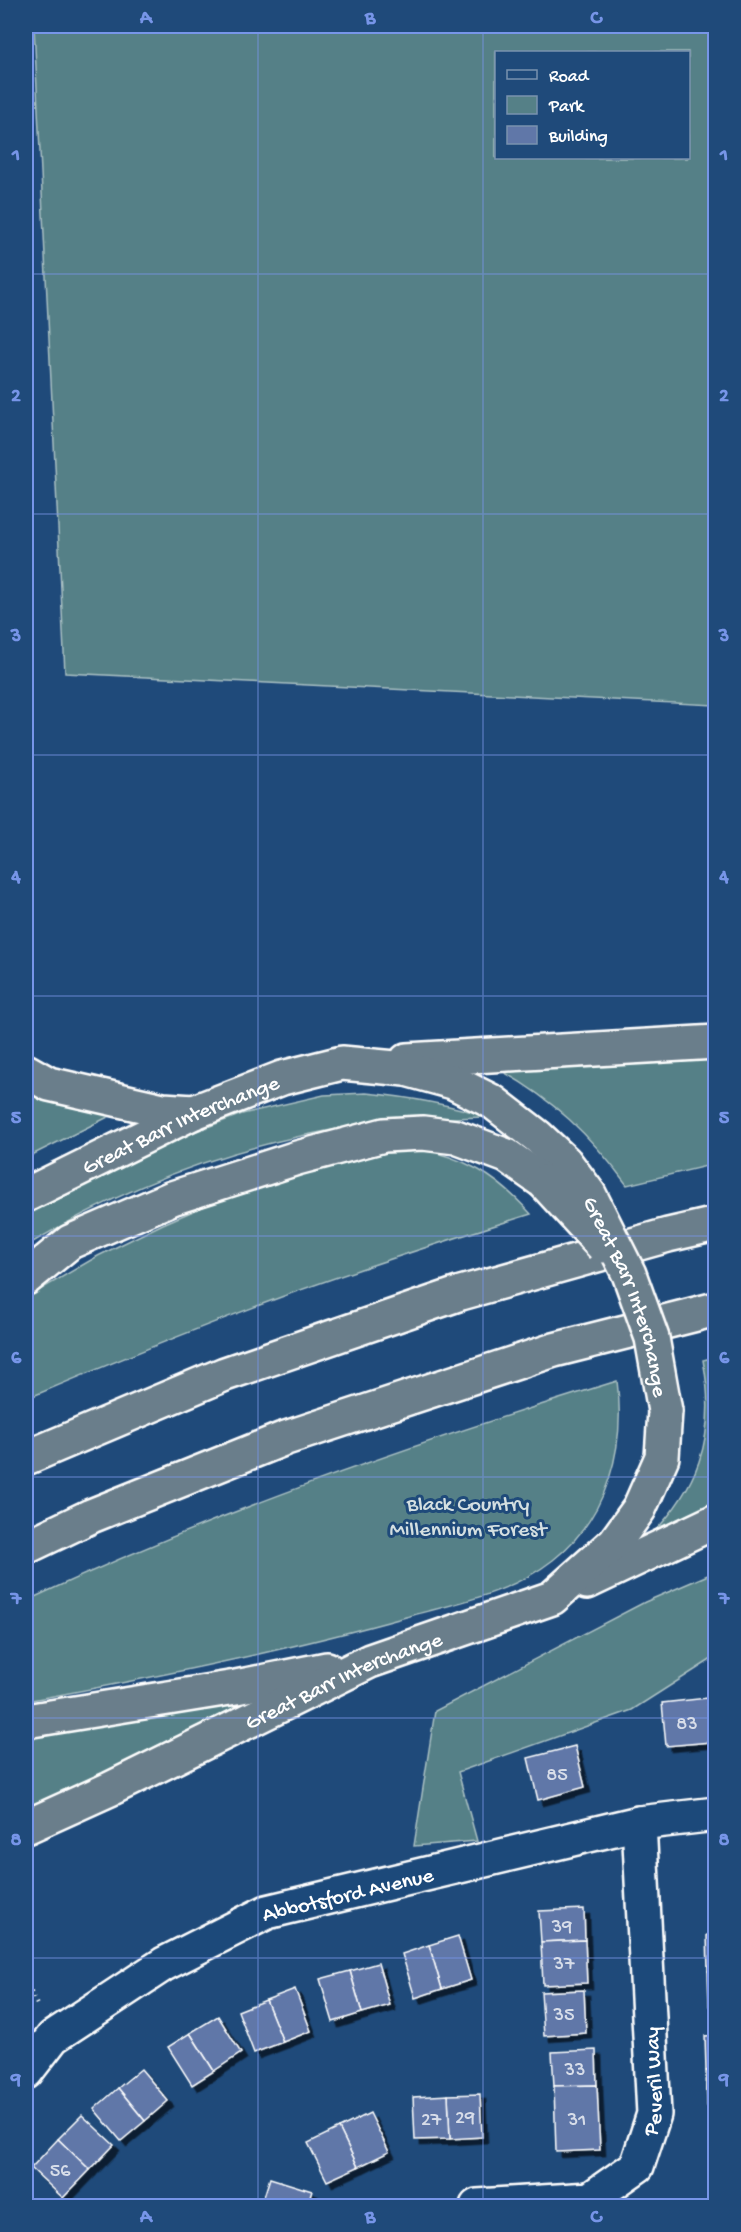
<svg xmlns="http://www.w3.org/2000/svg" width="741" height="2232" viewBox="0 0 741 2232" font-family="'Gochi Hand',sans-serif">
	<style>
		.green { fill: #558087; stroke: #aac0c3; stroke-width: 1.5; fill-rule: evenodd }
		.building { fill: #6077a8; stroke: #fff; stroke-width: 1.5; filter: url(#shadow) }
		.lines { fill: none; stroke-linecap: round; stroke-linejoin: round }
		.street-casing { stroke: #fff; stroke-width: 38 }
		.highway-casing { stroke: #fff; stroke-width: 38 }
		.path { stroke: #fff; stroke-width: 4; stroke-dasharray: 1.5 4.5; stroke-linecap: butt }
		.street { stroke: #1f4a7a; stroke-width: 33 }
		.highway { stroke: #6b7e8b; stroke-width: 33 }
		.highway-bridge-casing { stroke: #fff; stroke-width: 38; stroke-linecap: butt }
		.highway-bridge { stroke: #6b7e8b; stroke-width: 33 }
		.grid { fill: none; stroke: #7795e8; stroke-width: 1.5; stroke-opacity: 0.55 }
		.labels { text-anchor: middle; stroke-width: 6; stroke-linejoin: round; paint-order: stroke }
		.number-label { font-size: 20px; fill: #d7dde9 }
		.street-label { font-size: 22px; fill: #fff; stroke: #1f4a7a }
		.park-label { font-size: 22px; fill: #d4dfe1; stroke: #1f4a7a }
		.neatline { fill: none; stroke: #7795e8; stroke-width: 2 }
		.grid-label { font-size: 20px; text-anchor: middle; font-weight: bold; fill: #7795e8 }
	</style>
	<defs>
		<filter id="shadow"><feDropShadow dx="5.5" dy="5.5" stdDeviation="0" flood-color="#0009"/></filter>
	</defs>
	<rect width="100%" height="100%" fill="#1f4a7a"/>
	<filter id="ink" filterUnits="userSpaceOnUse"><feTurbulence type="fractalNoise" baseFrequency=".0167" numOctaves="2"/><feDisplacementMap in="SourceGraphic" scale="12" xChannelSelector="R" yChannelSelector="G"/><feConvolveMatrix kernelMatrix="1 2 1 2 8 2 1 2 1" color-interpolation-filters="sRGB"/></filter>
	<g filter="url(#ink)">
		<g class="green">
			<path d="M 34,26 L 715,26 L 715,705 L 65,673 ZM 688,52 L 688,158 L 496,158 L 496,52 Z"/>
			<path d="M 715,1057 L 715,1164 L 627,1185 C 590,1135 554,1100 500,1070 Z"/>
			<polygon points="26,1092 78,1109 112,1115 26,1158"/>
			<path d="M 366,1093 C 409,1097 448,1104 489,1117 C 445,1118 401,1119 357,1126 C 239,1143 127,1185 26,1246 L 26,1210 L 165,1143 L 242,1114 L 324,1095 Z"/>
			<path d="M 414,1148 C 465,1157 496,1175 531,1214 C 448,1240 366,1266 284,1296 C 197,1328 111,1363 26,1399 L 26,1298 L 98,1256 L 163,1224 L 228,1196 L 364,1150 Z"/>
			<path d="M 715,1357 L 715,1504 L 640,1546 C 698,1492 718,1438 703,1360 Z"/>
			<path d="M 617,1381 C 626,1447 608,1517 553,1560 C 510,1594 457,1603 406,1617 C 281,1652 153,1678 26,1701 L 26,1601 C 216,1512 416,1443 617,1381 Z"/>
			<polygon points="715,1572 715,1657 632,1710 458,1772 477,1841 414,1846 435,1711 645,1602"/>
			<polygon points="315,1679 26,1808 26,1728"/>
		</g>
		<g class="building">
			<polygon points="707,1698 711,1742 666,1746 662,1703"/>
			<polygon points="575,1746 585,1787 538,1800 528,1758"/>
			<rect x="712" y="1877" width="4" height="46"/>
			<polygon points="584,1909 585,1940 541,1942 539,1911"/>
			<polygon points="707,1935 716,1935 716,1971 708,1971"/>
			<polygon points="458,1936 471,1980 442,1989 429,1945"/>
			<polygon points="585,1940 587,1983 543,1985 541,1942"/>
			<polygon points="429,1945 442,1989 415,1998 402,1954"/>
			<polygon points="378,1963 390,2005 362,2013 350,1971"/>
			<polygon points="350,1971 362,2013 333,2022 320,1979"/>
			<polygon points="708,1971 716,1971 716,2006 709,2006"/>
			<polygon points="295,1989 311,2031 283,2042 266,2000"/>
			<polygon points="584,1990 586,2033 544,2036 541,1992"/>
			<polygon points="266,2000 283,2042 254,2053 238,2011"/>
			<polygon points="218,2016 241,2053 214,2071 190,2033"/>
			<polygon points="190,2033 214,2071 192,2085 168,2047"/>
			<polygon points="716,2035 716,2071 706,2071 705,2036"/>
			<polygon points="596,2050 597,2085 554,2086 552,2052"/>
			<polygon points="141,2069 168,2101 145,2121 118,2088"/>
			<polygon points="706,2071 716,2071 716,2106 707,2106"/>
			<polygon points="597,2085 600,2150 556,2152 554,2086"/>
			<polygon points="118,2088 145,2121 121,2141 94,2109"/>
			<polygon points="480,2094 482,2137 450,2139 448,2095"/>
			<polygon points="448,2095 450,2139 415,2140 413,2097"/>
			<polygon points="370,2113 389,2152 358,2167 339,2128"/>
			<polygon points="82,2115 114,2145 90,2170 58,2139"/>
			<polygon points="711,2124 716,2124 716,2160 713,2160"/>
			<polygon points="339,2128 358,2167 327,2181 308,2143"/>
			<polygon points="58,2139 90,2170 63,2198 31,2168"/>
			<polygon points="713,2160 716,2160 716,2195 714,2195"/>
			<polygon points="270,2178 312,2191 307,2206 261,2206"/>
		</g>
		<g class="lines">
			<defs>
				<g id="street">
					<path id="s1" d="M 26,2072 L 53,2037 L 164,1964 L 267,1912 L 639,1823 L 716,1814"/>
					<path id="s2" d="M 477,2206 L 590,2199 L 637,2166 L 654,2114 L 639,1823"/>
				</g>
				<g id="highway">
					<polyline points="407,1060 716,1042"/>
					<polyline points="26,1071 49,1084 163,1110 194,1112"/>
					<path id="s3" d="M 26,1195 L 194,1112 L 282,1078 L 342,1063 L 406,1069 L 453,1082 L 493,1102 L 537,1136 L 565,1162"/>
					<polyline points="26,1278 70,1242 172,1198 297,1158 384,1135 423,1133 456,1137 507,1156 544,1182"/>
					<polyline points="26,1458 225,1374 461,1293 668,1235 716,1224"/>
					<polyline points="26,1547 91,1516 283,1439 554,1350 716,1309"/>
					<polyline points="587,1582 716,1521"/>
					<polyline points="26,1721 236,1687 327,1669"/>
					<path id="s4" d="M 26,1827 L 110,1789 L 370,1661 L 552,1598 L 615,1542 L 639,1509 L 662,1457 L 665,1411"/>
				</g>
			</defs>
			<use href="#street" class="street-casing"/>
			<use href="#highway" class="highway-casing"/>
			<polyline class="path" points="26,1981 38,2007"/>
			<use href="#street" class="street"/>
			<use href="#highway" class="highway"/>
			<defs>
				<g id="highway-bridge">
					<path id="s5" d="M 565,1162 L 589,1194 L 629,1274 L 652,1338 L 665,1411"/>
					<polyline points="544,1182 603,1246"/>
				</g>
			</defs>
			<use href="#highway-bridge" class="highway-bridge-casing"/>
			<use href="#highway-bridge" class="highway-bridge"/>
		</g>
	</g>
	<path class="grid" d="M 258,26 L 258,2206M 483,26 L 483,2206M 26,274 L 716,274M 26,514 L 716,514M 26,755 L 716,755M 26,996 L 716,996M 26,1236 L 716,1236M 26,1477 L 716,1477M 26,1718 L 716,1718M 26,1958 L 716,1958"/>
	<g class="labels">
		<g class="number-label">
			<text x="687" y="1729">83</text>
			<text x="557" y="1780">85</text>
			<text x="562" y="1932">39</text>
			<text x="564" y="1969">37</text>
			<text x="564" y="2020">35</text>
			<text x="575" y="2075">33</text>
			<text x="465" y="2123">29</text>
			<text x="431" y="2125">27</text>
			<text x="577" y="2125">31</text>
			<text x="60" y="2176">56</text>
		</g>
		<g class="street-label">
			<text dy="8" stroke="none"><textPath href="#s3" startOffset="170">Great Barr Interchange</textPath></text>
			<text dy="8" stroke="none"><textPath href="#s5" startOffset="150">Great Barr Interchange</textPath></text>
			<text dy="8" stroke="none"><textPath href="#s4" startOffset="350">Great Barr Interchange</textPath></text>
			<text dy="8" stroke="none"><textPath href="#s1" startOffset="375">Abbotsford Avenue</textPath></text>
			<text dy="8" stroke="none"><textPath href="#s2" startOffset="258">Peveril Way</textPath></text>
		</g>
		<g class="park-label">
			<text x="468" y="1510">Black Country<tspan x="468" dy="25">Millennium Forest</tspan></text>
		</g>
	</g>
	<rect width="741" height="2232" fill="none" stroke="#1f4a7a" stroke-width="66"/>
	<rect x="495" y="51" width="195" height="108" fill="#1f4a7a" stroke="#7992af" stroke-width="1.5"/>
	<rect x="507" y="70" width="30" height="9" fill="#1f4a7a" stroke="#7992af" stroke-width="1.5"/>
	<text x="549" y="81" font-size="18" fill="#ffffff">Road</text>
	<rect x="507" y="96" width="30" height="18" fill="#558087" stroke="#7992af" stroke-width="1.5"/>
	<text x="549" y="111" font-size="18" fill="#ffffff">Park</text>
	<rect x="507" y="126" width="30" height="18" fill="#6077a8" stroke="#7992af" stroke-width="1.5"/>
	<text x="549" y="141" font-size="18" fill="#ffffff">Building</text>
	<rect x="33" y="33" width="675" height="2166" class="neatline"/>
	<g class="grid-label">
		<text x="146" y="23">A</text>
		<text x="370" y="23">B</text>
		<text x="596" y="23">C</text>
		<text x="16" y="160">1</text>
		<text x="724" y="160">1</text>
		<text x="16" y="401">2</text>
		<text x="724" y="401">2</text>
		<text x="16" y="641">3</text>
		<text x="724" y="641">3</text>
		<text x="16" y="882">4</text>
		<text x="724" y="882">4</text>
		<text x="16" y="1123">5</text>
		<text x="724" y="1123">5</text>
		<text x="16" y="1363">6</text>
		<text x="724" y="1363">6</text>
		<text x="16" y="1604">7</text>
		<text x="724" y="1604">7</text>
		<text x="16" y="1845">8</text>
		<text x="724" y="1845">8</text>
		<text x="16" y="2085">9</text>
		<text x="724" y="2085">9</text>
		<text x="146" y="2222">A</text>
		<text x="370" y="2222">B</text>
		<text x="596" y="2222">C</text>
	</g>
</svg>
